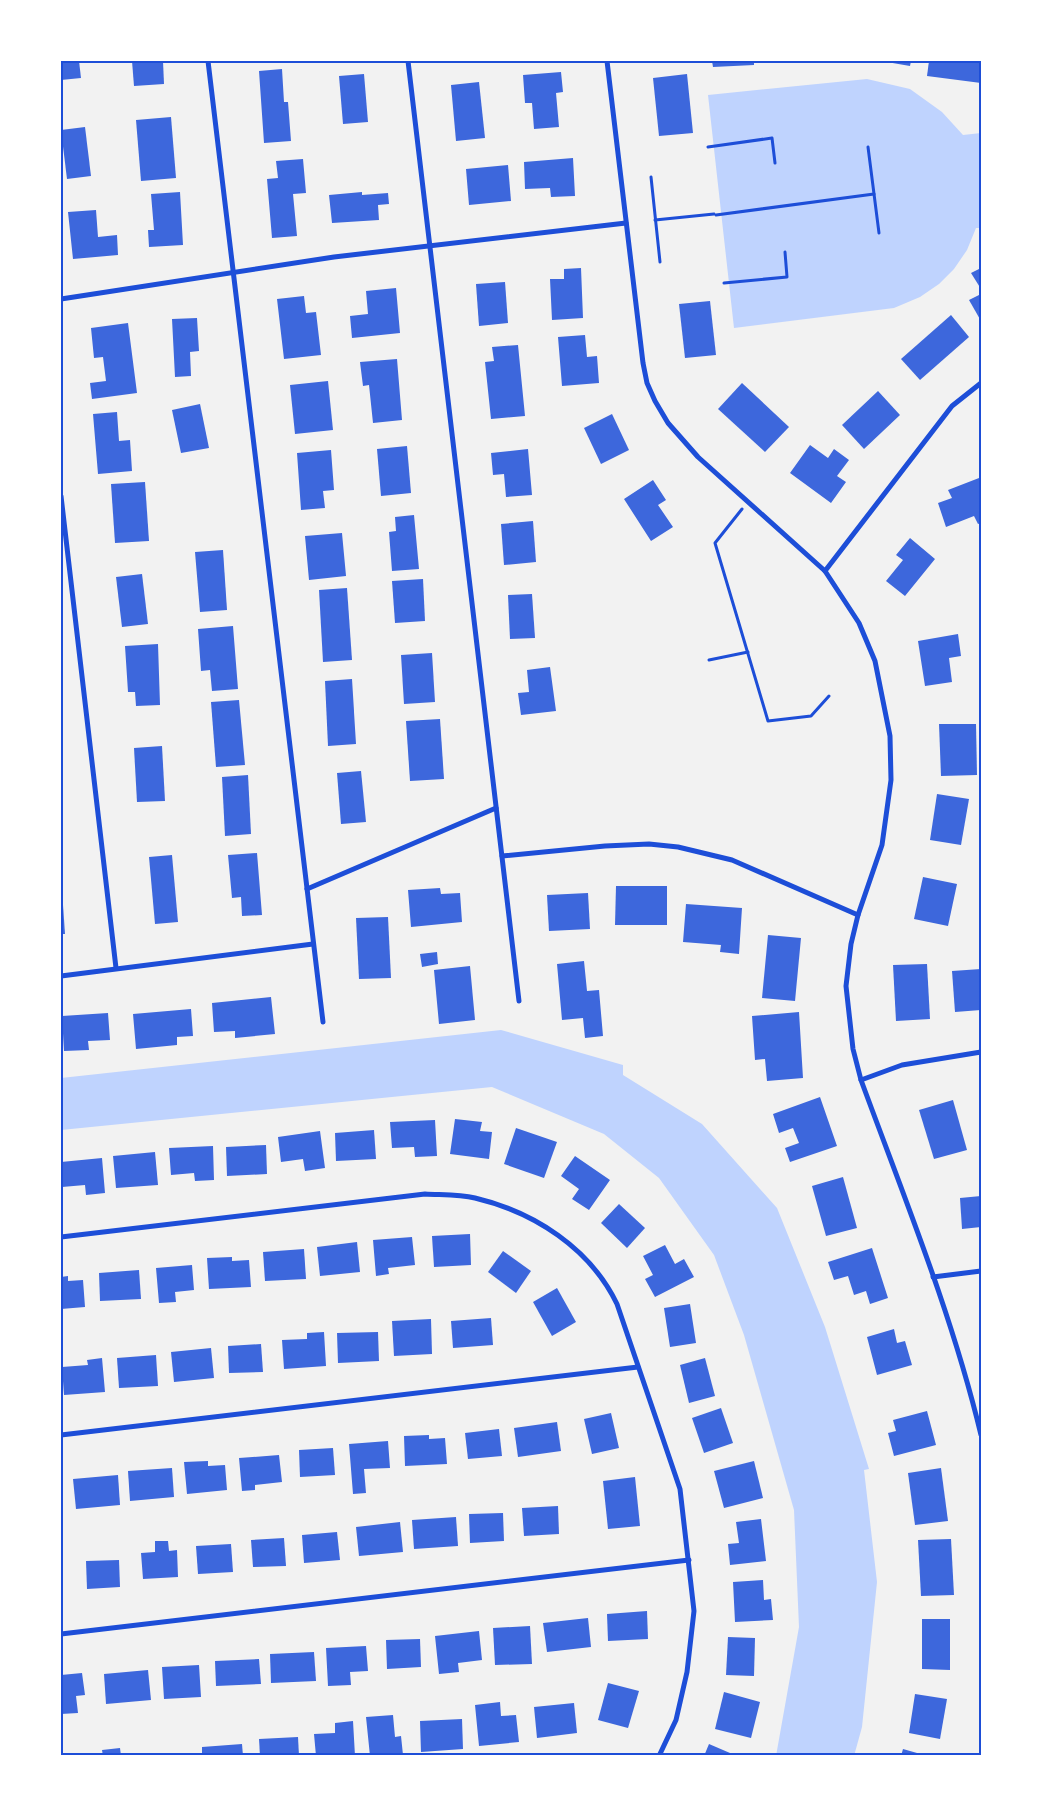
<svg xmlns="http://www.w3.org/2000/svg" width="1042" height="1817" viewBox="0 0 1042 1817" font-family="'Titillium Web',sans-serif">
	<style>
		.water { fill: #bfd3fe }
		.building { fill: #3d67dc }
		.lines { fill: none; stroke-linecap: round; stroke-linejoin: round }
		.path { stroke: #1d4ed8; stroke-width: 3 }
		.minor { stroke: #1d4ed8; stroke-width: 5 }
		.neatline { fill: none; stroke: #1d4ed8; stroke-width: 2 }
	</style>
	<rect width="100%" height="100%" fill="#f2f2f2"/>
	<g class="water">
		<polygon points="867,79 910,89 942,112 963,135 981,133 981,228 976,228 967,250 954,269 939,284 920,297 894,308 734,328 708,95"/>
		<polygon points="501,1030 623,1065 623,1075 702,1124 777,1208 825,1327 869,1469 864,1470 877,1582 862,1727 854,1756 776,1756 799,1627 794,1510 744,1335 714,1255 659,1178 604,1134 492,1087 61,1130 61,1078"/>
	</g>
	<g class="building">
		<polygon points="61,61 79,61 81,78 61,80"/>
		<polygon points="132,61 163,61 164,84 134,86"/>
		<polygon points="712,61 754,61 754,65 713,67"/>
		<polygon points="881,61 911,61 910,66"/>
		<polygon points="929,61 981,61 981,83 927,76"/>
		<polygon points="282,69 284,102 288,102 291,141 264,143 259,71"/>
		<polygon points="561,72 563,92 556,93 559,127 534,129 532,103 525,103 523,75"/>
		<polygon points="364,74 368,122 343,124 339,76"/>
		<polygon points="687,74 693,133 659,136 653,78"/>
		<polygon points="479,82 485,138 456,141 451,85"/>
		<polygon points="171,117 176,178 141,181 136,120"/>
		<polygon points="85,127 91,176 67,179 61,130"/>
		<polygon points="573,158 575,196 551,197 550,188 525,189 524,162"/>
		<polygon points="303,159 306,193 293,194 297,236 272,238 267,179 278,178 276,161"/>
		<polygon points="508,165 511,201 469,205 466,169"/>
		<polygon points="180,192 183,245 149,247 148,230 154,230 151,194"/>
		<polygon points="362,192 362,195 388,193 389,204 378,205 379,220 332,223 329,195"/>
		<polygon points="96,210 98,237 117,235 118,255 73,259 68,212"/>
		<polygon points="581,268 583,318 552,320 550,279 564,279 564,269"/>
		<polygon points="981,268 981,289 971,273"/>
		<polygon points="505,282 508,323 479,326 476,284"/>
		<polygon points="396,288 400,333 352,338 350,316 368,314 366,291"/>
		<polygon points="981,294 981,321 969,300"/>
		<polygon points="304,296 306,313 316,312 321,355 284,359 277,299"/>
		<polygon points="710,301 716,355 685,358 679,304"/>
		<polygon points="951,315 969,337 920,380 901,359"/>
		<polygon points="197,318 199,351 190,352 191,376 175,377 172,319"/>
		<polygon points="128,323 137,393 92,399 90,383 106,381 103,357 94,358 91,328"/>
		<polygon points="585,335 587,357 597,356 599,383 562,386 558,337"/>
		<polygon points="518,345 525,416 491,419 485,362 494,361 492,347"/>
		<polygon points="397,359 402,420 373,423 369,385 363,386 360,362"/>
		<polygon points="328,381 333,430 295,434 290,385"/>
		<polygon points="742,383 789,427 765,452 718,409"/>
		<polygon points="878,391 900,415 864,449 842,425"/>
		<polygon points="200,404 209,448 181,453 172,410"/>
		<polygon points="117,412 119,441 130,440 132,471 98,474 93,414"/>
		<polygon points="612,414 629,450 601,464 584,428"/>
		<polygon points="810,445 828,458 834,449 849,460 837,476 846,482 831,503 790,473"/>
		<polygon points="407,446 411,493 381,496 377,449"/>
		<polygon points="528,449 532,495 506,497 504,474 493,475 491,453"/>
		<polygon points="331,450 334,490 323,491 325,508 301,510 297,453"/>
		<polygon points="979,478 981,482 981,523 978,524 974,516 946,527 938,503 952,498 948,490"/>
		<polygon points="653,480 666,500 658,505 673,527 651,541 624,499"/>
		<polygon points="145,482 149,541 115,543 111,484"/>
		<polygon points="414,515 419,569 392,571 389,532 396,531 395,517"/>
		<polygon points="533,521 536,562 504,565 501,524"/>
		<polygon points="342,533 346,576 309,580 305,536"/>
		<polygon points="910,538 935,559 905,596 886,581 903,560 896,555"/>
		<polygon points="223,550 227,610 200,612 195,552"/>
		<polygon points="142,574 148,624 122,627 116,577"/>
		<polygon points="423,579 425,621 395,623 392,581"/>
		<polygon points="347,588 352,660 323,662 319,590"/>
		<polygon points="532,594 535,638 510,639 508,595"/>
		<polygon points="233,626 238,689 212,691 210,670 201,671 198,629"/>
		<polygon points="958,634 961,656 949,658 952,682 925,686 918,641"/>
		<polygon points="158,644 160,705 136,706 135,692 128,692 125,646"/>
		<polygon points="432,653 435,702 404,704 401,655"/>
		<polygon points="550,667 556,711 521,715 518,693 529,692 527,670"/>
		<polygon points="352,679 356,744 328,746 325,681"/>
		<polygon points="239,700 245,765 216,767 211,702"/>
		<polygon points="440,719 444,779 410,781 406,721"/>
		<polygon points="939,724 976,724 977,775 941,776"/>
		<polygon points="162,746 165,801 137,802 134,748"/>
		<polygon points="361,771 366,822 341,824 337,773"/>
		<polygon points="248,775 251,834 225,836 222,777"/>
		<polygon points="937,794 969,799 961,845 930,840"/>
		<polygon points="257,853 262,915 242,916 241,897 232,898 228,855"/>
		<polygon points="172,855 178,922 155,924 149,857"/>
		<polygon points="923,877 957,884 948,926 914,919"/>
		<polygon points="616,886 667,886 667,925 615,925"/>
		<polygon points="440,888 441,894 460,893 462,922 411,927 408,890"/>
		<polygon points="588,893 590,929 549,931 547,895"/>
		<polygon points="686,904 742,908 739,954 720,952 721,945 683,942"/>
		<polygon points="61,905 63,905 65,934 61,934"/>
		<polygon points="388,917 391,978 359,979 356,918"/>
		<polygon points="768,935 801,938 795,1001 762,998"/>
		<polygon points="437,952 438,964 422,967 420,954"/>
		<polygon points="584,961 587,991 599,990 603,1036 585,1038 583,1018 562,1020 557,964"/>
		<polygon points="927,964 930,1019 896,1021 893,965"/>
		<polygon points="470,966 475,1020 439,1024 434,970"/>
		<polygon points="981,969 981,1010 955,1012 952,971"/>
		<polygon points="271,997 275,1034 235,1038 235,1031 214,1032 212,1003"/>
		<polygon points="191,1009 193,1036 177,1037 177,1045 136,1049 133,1014"/>
		<polygon points="799,1012 803,1078 767,1081 765,1059 755,1060 752,1016"/>
		<polygon points="108,1013 110,1040 88,1041 89,1050 64,1051 62,1016"/>
		<polygon points="820,1097 837,1146 790,1162 785,1148 799,1143 793,1128 779,1133 773,1114"/>
		<polygon points="953,1100 967,1150 934,1159 919,1110"/>
		<polygon points="455,1119 482,1122 480,1131 492,1132 489,1159 450,1154"/>
		<polygon points="435,1120 437,1156 415,1157 414,1147 392,1148 390,1122"/>
		<polygon points="516,1128 557,1142 544,1178 504,1164"/>
		<polygon points="374,1130 376,1159 336,1161 335,1133"/>
		<polygon points="320,1131 325,1168 305,1171 303,1159 281,1162 278,1137"/>
		<polygon points="266,1145 267,1174 227,1176 226,1147"/>
		<polygon points="213,1146 214,1180 195,1181 194,1173 171,1175 169,1148"/>
		<polygon points="155,1152 158,1185 116,1188 113,1156"/>
		<polygon points="575,1156 610,1180 589,1210 572,1199 579,1189 561,1176"/>
		<polygon points="102,1158 105,1193 86,1195 85,1185 62,1187 61,1162"/>
		<polygon points="843,1177 857,1228 826,1236 812,1186"/>
		<polygon points="981,1196 981,1227 962,1229 960,1198"/>
		<polygon points="619,1204 645,1228 627,1248 601,1223"/>
		<polygon points="470,1234 471,1265 434,1267 432,1236"/>
		<polygon points="412,1237 415,1265 388,1268 389,1274 376,1276 373,1240"/>
		<polygon points="357,1242 360,1272 320,1276 317,1247"/>
		<polygon points="665,1245 675,1264 684,1259 694,1277 655,1297 645,1279 653,1275 643,1256"/>
		<polygon points="872,1248 888,1298 870,1304 866,1291 854,1295 848,1276 834,1280 828,1262"/>
		<polygon points="304,1249 306,1279 265,1281 263,1252"/>
		<polygon points="503,1251 531,1271 516,1293 488,1272"/>
		<polygon points="232,1257 232,1261 249,1260 251,1287 209,1289 207,1258"/>
		<polygon points="192,1265 194,1290 175,1292 176,1302 159,1303 156,1268"/>
		<polygon points="139,1270 141,1299 100,1301 99,1273"/>
		<polygon points="68,1276 68,1281 83,1280 85,1307 61,1309 61,1277"/>
		<polygon points="557,1288 576,1322 552,1336 533,1302"/>
		<polygon points="690,1304 696,1343 670,1347 664,1308"/>
		<polygon points="491,1318 493,1345 453,1348 451,1321"/>
		<polygon points="431,1319 432,1354 394,1356 392,1321"/>
		<polygon points="894,1329 897,1343 905,1341 912,1365 877,1375 867,1337"/>
		<polygon points="324,1332 326,1366 284,1369 282,1340 307,1339 307,1333"/>
		<polygon points="378,1332 379,1361 338,1363 337,1333"/>
		<polygon points="261,1344 263,1372 229,1373 228,1346"/>
		<polygon points="211,1348 214,1378 174,1382 171,1352"/>
		<polygon points="156,1355 158,1386 119,1388 117,1358"/>
		<polygon points="102,1358 105,1392 64,1395 62,1367 88,1365 87,1360"/>
		<polygon points="705,1358 715,1396 689,1403 680,1365"/>
		<polygon points="721,1408 733,1443 704,1453 692,1418"/>
		<polygon points="927,1411 936,1445 894,1456 888,1433 896,1431 893,1420"/>
		<polygon points="611,1413 619,1448 592,1454 584,1419"/>
		<polygon points="557,1422 561,1451 518,1457 514,1428"/>
		<polygon points="499,1429 502,1456 468,1459 465,1433"/>
		<polygon points="429,1435 429,1439 445,1438 447,1464 405,1466 404,1436"/>
		<polygon points="388,1441 390,1468 364,1469 366,1493 353,1494 349,1444"/>
		<polygon points="333,1448 335,1475 300,1477 299,1450"/>
		<polygon points="279,1455 282,1482 255,1485 255,1490 242,1491 239,1458"/>
		<polygon points="208,1461 208,1466 225,1465 227,1490 187,1494 184,1462"/>
		<polygon points="754,1461 763,1498 724,1508 714,1471"/>
		<polygon points="172,1468 174,1497 130,1501 128,1471"/>
		<polygon points="941,1468 948,1521 915,1525 908,1473"/>
		<polygon points="118,1475 120,1505 76,1509 73,1479"/>
		<polygon points="635,1477 640,1526 608,1529 603,1481"/>
		<polygon points="558,1506 559,1534 524,1536 522,1508"/>
		<polygon points="503,1513 504,1541 470,1543 469,1514"/>
		<polygon points="456,1517 458,1546 414,1549 412,1520"/>
		<polygon points="761,1519 766,1561 730,1565 728,1544 739,1543 736,1522"/>
		<polygon points="400,1522 403,1552 359,1556 356,1527"/>
		<polygon points="337,1532 340,1560 304,1563 302,1535"/>
		<polygon points="284,1538 286,1566 253,1567 251,1540"/>
		<polygon points="951,1539 954,1595 921,1596 918,1540"/>
		<polygon points="155,1541 168,1541 169,1551 177,1550 178,1577 143,1579 141,1553 155,1552"/>
		<polygon points="231,1544 233,1572 198,1574 196,1546"/>
		<polygon points="119,1560 120,1587 87,1589 86,1561"/>
		<polygon points="763,1580 764,1600 771,1599 773,1620 735,1622 733,1582"/>
		<polygon points="647,1611 648,1639 608,1641 607,1614"/>
		<polygon points="588,1618 591,1647 547,1652 543,1623"/>
		<polygon points="922,1619 950,1619 950,1670 922,1669"/>
		<polygon points="530,1626 532,1664 495,1665 493,1628"/>
		<polygon points="479,1631 482,1660 458,1663 459,1672 439,1674 435,1636"/>
		<polygon points="728,1637 755,1638 754,1676 726,1675"/>
		<polygon points="420,1639 421,1667 387,1669 386,1640"/>
		<polygon points="366,1646 368,1671 350,1672 351,1685 328,1686 326,1648"/>
		<polygon points="314,1652 316,1681 271,1683 270,1654"/>
		<polygon points="259,1659 261,1684 216,1686 215,1661"/>
		<polygon points="199,1665 201,1697 164,1699 162,1667"/>
		<polygon points="148,1670 151,1700 106,1704 104,1674"/>
		<polygon points="82,1673 85,1695 76,1696 78,1713 61,1714 61,1675"/>
		<polygon points="608,1683 639,1691 628,1728 598,1720"/>
		<polygon points="724,1692 760,1702 751,1738 715,1729"/>
		<polygon points="915,1694 947,1699 940,1739 909,1733"/>
		<polygon points="500,1702 501,1716 516,1715 519,1742 479,1746 475,1705"/>
		<polygon points="574,1703 577,1733 537,1738 534,1707"/>
		<polygon points="393,1715 395,1737 401,1736 403,1755 370,1756 366,1717"/>
		<polygon points="462,1719 463,1749 421,1752 420,1721"/>
		<polygon points="353,1721 355,1756 316,1756 314,1734 335,1733 335,1723"/>
		<polygon points="298,1737 299,1756 260,1756 259,1739"/>
		<polygon points="242,1744 243,1756 202,1756 202,1747"/>
		<polygon points="709,1744 737,1756 704,1756"/>
		<polygon points="120,1748 121,1756 103,1756 102,1750"/>
		<polygon points="903,1749 924,1755 924,1756 901,1756"/>
		<polygon points="187,1753 187,1756 157,1756 157,1754"/>
	</g>
	<g class="lines">
		<g class="path">
			<polyline points="708,147 772,138 775,163"/>
			<polyline points="868,147 879,233"/>
			<polyline points="651,177 660,262"/>
			<polyline points="716,215 874,194"/>
			<polyline points="655,220 714,214"/>
			<polyline points="724,283 787,277 785,252"/>
			<polyline points="742,509 715,543 768,721 811,716 829,696"/>
			<polyline points="709,660 748,652"/>
		</g>
		<g class="minor">
			<polyline points="208,61 323,1022"/>
			<polyline points="408,61 519,1001"/>
			<path d="M 607,61 L 643,363 L 647,383 L 655,401 L 668,423 L 698,457 L 825,571 L 859,623 L 875,661 L 890,736 L 891,780 L 882,845 L 858,915 L 851,944 L 846,986 L 853,1049 L 861,1080 C 904,1197 952,1314 981,1435"/>
			<polyline points="61,299 334,257 626,223"/>
			<polyline points="61,496 116,968"/>
			<polyline points="825,571 952,406 981,383"/>
			<polyline points="502,856 605,846 649,844 678,847 732,860 858,915"/>
			<polyline points="307,889 496,808"/>
			<polyline points="61,976 313,944"/>
			<polyline points="861,1080 902,1065 981,1052"/>
			<path d="M 61,1237 L 425,1194 C 441,1195 459,1194 475,1198 C 534,1212 590,1248 617,1304 L 680,1489 L 694,1611 L 687,1672 L 676,1720 L 659,1756"/>
			<polyline points="933,1277 981,1271"/>
			<polyline points="61,1435 638,1367"/>
			<polyline points="61,1634 689,1560"/>
		</g>
	</g>
	<rect width="1042" height="1817" fill="none" stroke="#ffffff" stroke-width="125"/>
	<rect x="62" y="62" width="918" height="1692" class="neatline"/>
</svg>
